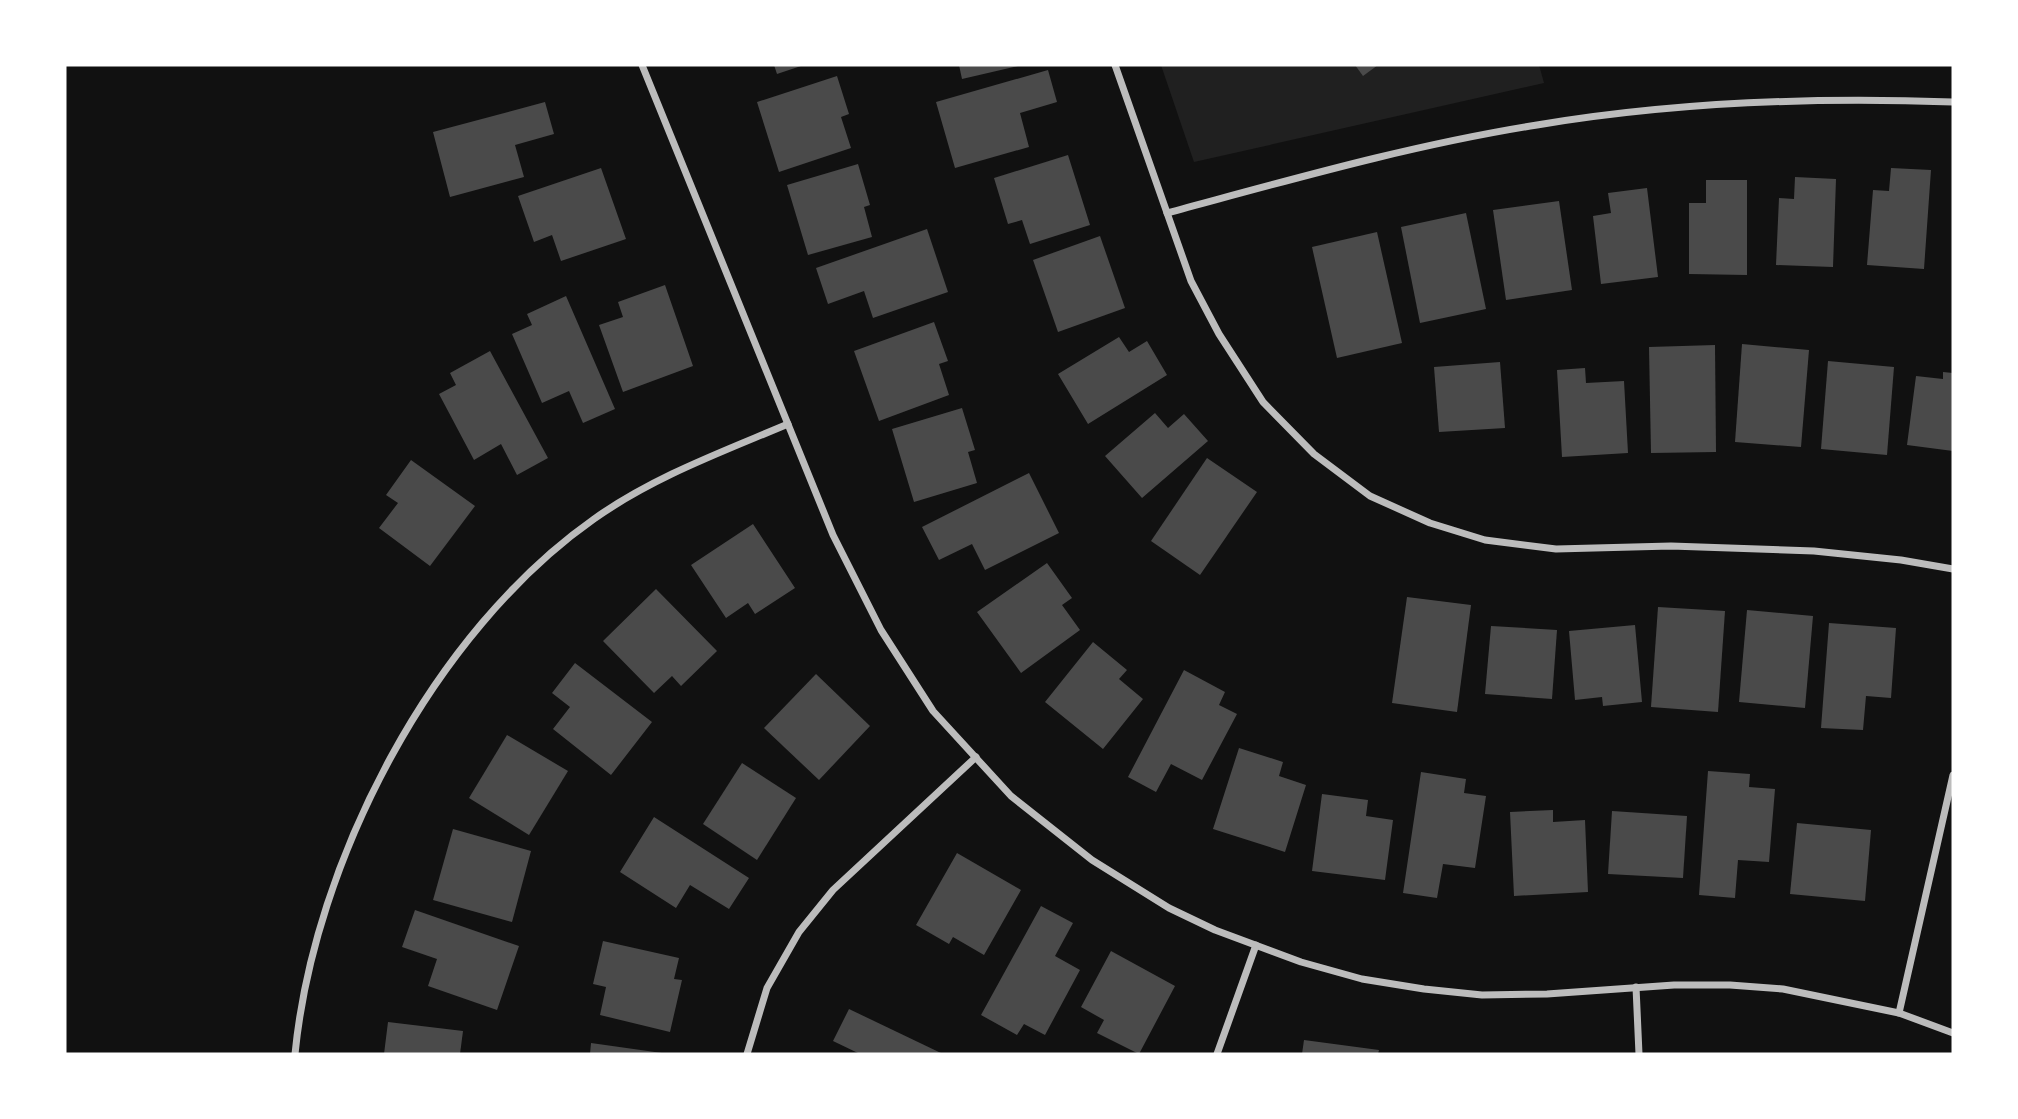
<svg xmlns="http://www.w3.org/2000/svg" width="2018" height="1119" viewBox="0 0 2018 1119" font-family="Quicksand,sans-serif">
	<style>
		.green { fill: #202020 }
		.building { fill: #4a4a4a }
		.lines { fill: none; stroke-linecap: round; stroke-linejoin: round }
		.minor { stroke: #bcbcbc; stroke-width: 7 }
	</style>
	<rect width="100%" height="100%" fill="#111"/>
	<polygon class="green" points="1161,65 1539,65 1544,83 1194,162"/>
	<g class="building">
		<polygon points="774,65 804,65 777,74"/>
		<polygon points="959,65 1018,65 1018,66 962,79"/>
		<polygon points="1355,65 1378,65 1363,76"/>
		<polygon points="1048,70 1057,102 1020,113 1029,147 955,168 936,102"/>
		<polygon points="837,76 849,114 841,117 851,148 779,172 757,102"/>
		<polygon points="545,102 554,134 515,145 524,177 450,197 433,132"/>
		<polygon points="1068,155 1090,225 1030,244 1022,220 1008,224 994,178"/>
		<polygon points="858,164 870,205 864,207 872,237 808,255 787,185"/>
		<polygon points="601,168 626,239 561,261 552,235 534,242 518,196"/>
		<polygon points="1891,168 1931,170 1924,269 1867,265 1873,190 1889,191"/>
		<polygon points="1795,177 1836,179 1833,267 1776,265 1779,198 1794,199"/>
		<polygon points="1706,180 1747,180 1747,275 1689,274 1689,203 1706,203"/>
		<polygon points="1647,188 1658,277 1601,284 1593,216 1611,213 1608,193"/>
		<polygon points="1559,201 1572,290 1506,300 1493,210"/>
		<polygon points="1466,213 1486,309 1420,323 1401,227"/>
		<polygon points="927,229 948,292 873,318 864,291 828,304 816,268"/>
		<polygon points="1377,232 1402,343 1337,358 1312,247"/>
		<polygon points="1100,236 1125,308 1058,332 1033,260"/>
		<polygon points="665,285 693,366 623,392 599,325 623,317 618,302"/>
		<polygon points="566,296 615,409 583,423 569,391 542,403 512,334 532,325 527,314"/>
		<polygon points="934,322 948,361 939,364 949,395 879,421 854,351"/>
		<polygon points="1119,337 1129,352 1147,341 1167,375 1088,424 1058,374"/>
		<polygon points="1742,344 1809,350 1801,447 1735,442"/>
		<polygon points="1715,345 1716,452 1651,453 1649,347"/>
		<polygon points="490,351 548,458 517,475 501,444 474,460 439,394 456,385 450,373"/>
		<polygon points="1828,361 1894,367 1887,455 1821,449"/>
		<polygon points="1500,362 1505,428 1439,432 1434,367"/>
		<polygon points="1585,368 1586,383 1624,381 1628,453 1562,457 1557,370"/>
		<polygon points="1943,372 1953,373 1953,451 1907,445 1916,376 1943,379"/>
		<polygon points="962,408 975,450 968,452 977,483 914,502 892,429"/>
		<polygon points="1155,413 1168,428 1184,414 1208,441 1142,498 1105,456"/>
		<polygon points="1207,458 1257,492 1200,575 1151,541"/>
		<polygon points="411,460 475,506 430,566 379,528 398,503 386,495"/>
		<polygon points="1029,473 1059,533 985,570 972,544 939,560 922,527"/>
		<polygon points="753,524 795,588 755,614 748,603 726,618 691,565"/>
		<polygon points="1047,563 1072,598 1062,605 1080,630 1021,673 977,612"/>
		<polygon points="656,589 717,651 681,686 672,676 654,693 603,641"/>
		<polygon points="1407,597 1471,605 1457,712 1392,703"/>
		<polygon points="1658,607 1725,611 1718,712 1651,707"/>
		<polygon points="1747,610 1813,616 1805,708 1739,702"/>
		<polygon points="1829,623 1896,628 1891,698 1866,696 1863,730 1821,728"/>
		<polygon points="1635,625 1642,702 1603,706 1602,697 1575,700 1569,631"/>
		<polygon points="1491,626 1557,630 1552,699 1485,694"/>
		<polygon points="1093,642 1127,670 1119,679 1143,699 1103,749 1045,702"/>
		<polygon points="575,663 652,722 611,775 553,729 570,707 552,693"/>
		<polygon points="1184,670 1225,692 1219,705 1237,714 1202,780 1171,764 1156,792 1128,777"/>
		<polygon points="816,674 870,726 819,780 764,728"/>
		<polygon points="507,735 568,771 529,835 469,798"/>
		<polygon points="1239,748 1283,762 1279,776 1306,785 1285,852 1213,829"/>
		<polygon points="742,763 796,798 757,860 703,824"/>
		<polygon points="1708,771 1750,774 1749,787 1775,789 1769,862 1738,860 1735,898 1699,895"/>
		<polygon points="1421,772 1466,779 1464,793 1486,796 1475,868 1443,864 1437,898 1403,893"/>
		<polygon points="1322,794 1368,800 1366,816 1393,820 1385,880 1312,871"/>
		<polygon points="1553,810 1553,822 1585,820 1588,892 1514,896 1510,812"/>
		<polygon points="1612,811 1687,816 1683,878 1608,874"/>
		<polygon points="654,817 749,878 729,909 690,885 676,908 620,872"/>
		<polygon points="1797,823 1871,830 1865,901 1790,894"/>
		<polygon points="453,829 531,851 512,922 433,900"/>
		<polygon points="957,853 1021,890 984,955 953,937 949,944 916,925"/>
		<polygon points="1041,906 1073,923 1055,956 1080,970 1045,1035 1024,1024 1017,1035 981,1015"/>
		<polygon points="415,910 519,946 497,1010 428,986 437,959 402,947"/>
		<polygon points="603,941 679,958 674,979 682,980 670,1032 600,1015 606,987 593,984"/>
		<polygon points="1111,951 1175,986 1139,1054 1097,1033 1104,1020 1081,1007"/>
		<polygon points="849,1009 943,1054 860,1054 833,1041"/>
		<polygon points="388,1022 463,1031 460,1054 384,1054"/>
		<polygon points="1304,1040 1379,1050 1378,1054 1302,1054"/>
		<polygon points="591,1043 662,1053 662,1054 590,1054"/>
	</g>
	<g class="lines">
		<g class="minor">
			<polyline points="642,65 833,535 881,630 933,711 1011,796 1092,860 1169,908 1215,930 1301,962 1362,979 1424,989 1482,995 1547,994 1674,985 1730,985 1783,989 1899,1013 1953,1033"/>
			<polyline points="1115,65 1191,281 1219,334 1263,402 1314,454 1370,496 1430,523 1485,540 1556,549 1671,546 1814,551 1901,560 1953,569"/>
			<path d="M 1167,213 C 1290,180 1411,145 1537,125 C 1674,102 1815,97 1953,102"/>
			<polyline points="1636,987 1639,1054"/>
			<polyline points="1899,1013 1953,775"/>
			<path d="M 295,1054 C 314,861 433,632 594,519 C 653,477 722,452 788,424"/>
			<polyline points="747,1054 767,988 799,932 833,890 976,757"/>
			<polyline points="1217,1054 1256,945"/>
		</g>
	</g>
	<rect width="2018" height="1119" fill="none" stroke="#ffffff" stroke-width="133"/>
</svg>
